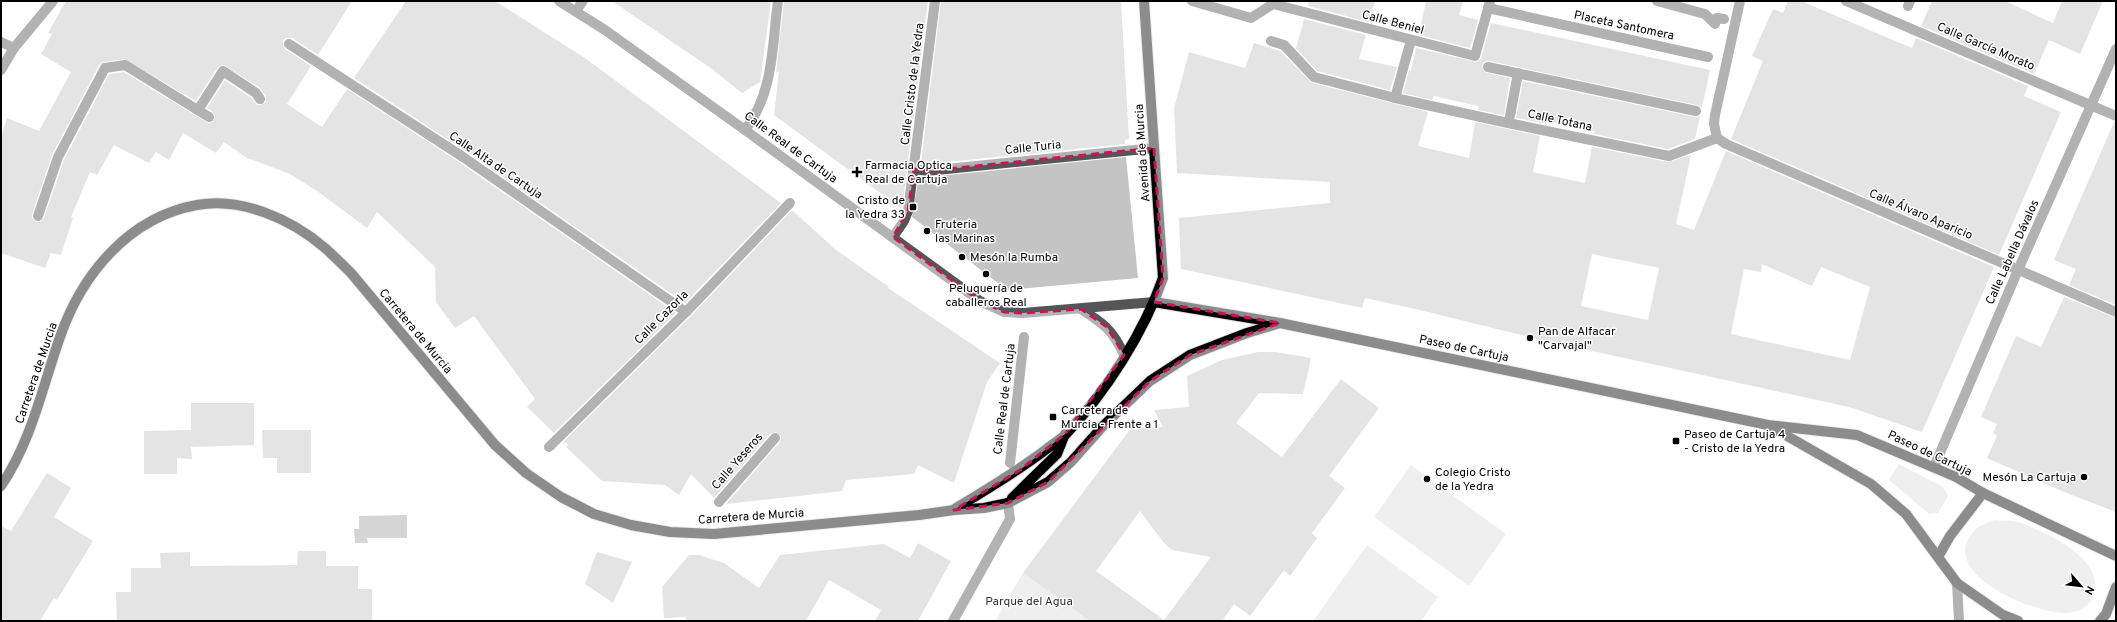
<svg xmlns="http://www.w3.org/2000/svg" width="2117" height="622" viewBox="0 0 2117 622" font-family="Overpass,sans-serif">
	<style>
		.green { fill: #dcdcdc }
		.water { fill: #a3a3a3 }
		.building { fill: #c4c4c4; fill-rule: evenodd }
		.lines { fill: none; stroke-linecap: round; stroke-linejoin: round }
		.major-casing { stroke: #dbdbdb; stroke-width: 12 }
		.minor { stroke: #555; stroke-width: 10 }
		.major { stroke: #000; stroke-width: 10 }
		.marked { fill: none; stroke: #c2185b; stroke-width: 3; stroke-dasharray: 8 5; stroke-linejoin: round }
		.poi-dot { fill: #000; stroke: #fff; stroke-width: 1.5 }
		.labels { text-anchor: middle; stroke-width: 3; stroke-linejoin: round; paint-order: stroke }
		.street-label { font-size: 12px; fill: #000; stroke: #fff }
		.poi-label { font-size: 12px; fill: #000; stroke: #fff; text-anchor: start }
		.park-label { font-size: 12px; fill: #333; stroke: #fff }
	</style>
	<rect width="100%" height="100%" fill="#fff"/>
	<g class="green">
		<polygon points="1899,464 1943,487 1948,496 1938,513 1929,514 1889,480"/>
		<polygon points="1411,465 1506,534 1469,586 1374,517"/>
		<path d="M 1994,520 C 2002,521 2011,520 2018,522 C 2046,532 2108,559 2093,597 C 2088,609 2076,613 2064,613 C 2032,613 1934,572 1975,530 C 1979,525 1989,523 1994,520 Z"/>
		<polygon points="1367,545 1438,597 1421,621 1313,621"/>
		<polygon points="1023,573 1090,621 995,621"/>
	</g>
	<polygon class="water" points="407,515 407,538 367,538 368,543 355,543 354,529 359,529 359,516"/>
	<g class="building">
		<path d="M 66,1 L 352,1 L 318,55 L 292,38 L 286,38 L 283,41 L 283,44 L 285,49 L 311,66 L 287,104 L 322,127 L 347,89 L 459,162 L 676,313 L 554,433 L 527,407 L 535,399 L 474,316 L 455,328 L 436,302 L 435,267 L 377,212 L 367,228 L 317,191 L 290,174 L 247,158 L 224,142 L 216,153 L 183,133 L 169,160 L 156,152 L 149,163 L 114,145 L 97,175 L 90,172 L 71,217 L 73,218 L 61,255 L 51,253 L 45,268 L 1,253 L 1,137 L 7,118 L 39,131 L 71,72 L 41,54 L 52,34 L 48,33 ZM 124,59 L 196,101 L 218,67 L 224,65 L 260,88 L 266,96 L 266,102 L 261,105 L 257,105 L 251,98 L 225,80 L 207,108 L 213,112 L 215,117 L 212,122 L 208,123 L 124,72 L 109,74 L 64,160 L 44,218 L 40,222 L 36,222 L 32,218 L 32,214 L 52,155 L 99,65 L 104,62 Z"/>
		<polygon points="406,1 495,1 585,58 781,203 685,303 467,152 354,78"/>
		<polygon points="612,1 771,1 760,82 742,93 712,69"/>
		<polygon points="784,1 928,1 902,209 774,115 779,71 776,73"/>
		<polygon points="941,1 1121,1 1129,139 1125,140 1125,144 927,164 921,163"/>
		<polygon points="1309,1 1375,1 1369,22 1308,6"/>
		<polygon points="1426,1 1463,1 1459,15 1478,20 1470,48 1419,35"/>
		<polygon points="1788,1 1801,1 1912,48 1916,38 2028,86 2024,96 2061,112 1999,255 1731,139 1763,61 1752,56 1773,9 1783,13"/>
		<polygon points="1932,1 2005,1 2053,23 2062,1 2103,1 2080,54 2049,40 2034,74 1921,26"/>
		<polygon points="1304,19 1366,35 1359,59 1397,67 1390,90 1317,71 1296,48"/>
		<polygon points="1491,23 1710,70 1702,108 1697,105 1489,61 1483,62 1482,65 1484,72 1510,78 1504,115 1478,110 1478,106 1434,96 1432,100 1403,93 1409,70 1411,71 1416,48 1477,62 1481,58"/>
		<path d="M 1254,43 L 1280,51 L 1312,83 L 1428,112 L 1418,146 L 1469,158 L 1475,122 L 1540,136 L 1533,172 L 1585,183 L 1592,147 L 1668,162 L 1691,155 L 1676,224 L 1694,230 L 1726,151 L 1994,267 L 1922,432 L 1849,407 L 1537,339 L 1424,311 L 1365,298 L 1362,308 L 1181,269 L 1179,218 L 1330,203 L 1330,182 L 1177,173 L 1174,108 L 1189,52 L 1245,68 ZM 1592,254 L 1659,268 L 1648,320 L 1581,306 ZM 1762,264 L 1812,286 L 1821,267 L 1870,287 L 1850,360 L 1731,334 L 1744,269 L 1761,272 Z"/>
		<polygon points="1523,81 1695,117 1700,116 1695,139 1668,149 1594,134 1595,131 1544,120 1543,123 1516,118"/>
		<polygon points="2114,122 2116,122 2116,305 2069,285 2076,269 2054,260"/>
		<polygon points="1126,157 1138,278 1007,290 912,217 919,176 928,177"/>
		<polygon points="792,210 836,250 889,287 888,288 1000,363 987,382 954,483 918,465 914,474 846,480 842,491 726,504 780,442 781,436 776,432 770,434 714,498 691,474 679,495 665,485 602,481 566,447 568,444 564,441 691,316"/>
		<polygon points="2064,297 2116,318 2116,512 2064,492 1987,458 1997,436 1993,433 1997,424 1981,417 2016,336 2041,347"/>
		<path d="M 1258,352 L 1276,352 L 1311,358 L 1303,394 L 1259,393 L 1236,423 L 1282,457 L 1341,379 L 1379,408 L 1329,476 L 1345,488 L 1312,533 L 1317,538 L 1290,576 L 1284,570 L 1250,616 L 1234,604 L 1222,621 L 1090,621 L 1023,573 L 1131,428 L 1163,427 L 1154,410 L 1189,407 L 1187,376 L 1222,360 ZM 1140,511 L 1164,543 L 1172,550 L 1211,557 L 1164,620 L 1096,571 Z"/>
		<polygon points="191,403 254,403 254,445 191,447 192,459 177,458 177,474 144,474 144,431 191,430"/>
		<polygon points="262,430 311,430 311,473 277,473 277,458 263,458"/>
		<polygon points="47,473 71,488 54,517 93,541 57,600 54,598 40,621 1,621 1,526 11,531"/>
		<polygon points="918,543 951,561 918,621 875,621 881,610 829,580 806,621 686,621 686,617 664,618 662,587 689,555 699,555 724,563 759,588 780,555 884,544 910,558"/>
		<polygon points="298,551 326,551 326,566 358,566 358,589 372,589 372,621 117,621 116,592 131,592 131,568 161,568 160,553 190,552 190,566 297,565"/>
		<polygon points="597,552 632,562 613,603 585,584"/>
	</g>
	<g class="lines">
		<defs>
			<g id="major">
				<polyline points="1154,302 1280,323 1768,425 1857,435 1956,477 1983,493 2116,556"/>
				<polyline points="1773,428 1871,484 1906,514 1957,583 2003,615 2018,621"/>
				<path d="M 1,486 C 32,440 42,388 60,337 C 82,274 129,217 197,205 C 242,197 291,219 325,248 C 334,256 343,265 351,273 L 495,445 L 526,473 L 561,497 L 594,514 L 631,525 L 670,532 L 714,534 L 919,515 L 954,510 L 984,508 L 1008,503 L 1048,482 L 1071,462 L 1104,425 L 1150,381 L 1190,355 L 1247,333 L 1280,323"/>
				<polyline points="1012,498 1057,454 1065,434"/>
				<path d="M 956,508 C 986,490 1016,472 1044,451 C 1051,445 1060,440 1066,434 C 1106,392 1144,332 1163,278 L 1144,1"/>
				<polyline points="1938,557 1950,536 1983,493"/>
				<polyline points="2100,621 2106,614 2116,587"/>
			</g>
		</defs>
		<use href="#major" class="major-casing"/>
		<g class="minor">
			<polyline points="559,1 605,30 745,130 980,301 1004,312 1023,313 1154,302"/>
			<polyline points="1192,1 1251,18 1273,4 1475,56 1490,1"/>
			<polyline points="1657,1 1705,14 1715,24 1717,18 1724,19"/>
			<polyline points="1846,1 2116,116"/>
			<polyline points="1908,6 1910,1"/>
			<polyline points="1488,8 1708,57"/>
			<polyline points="576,11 583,1"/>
			<polyline points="1271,41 1284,45 1314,77 1395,98 1508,123 1669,156 1717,138"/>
			<polyline points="1,42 14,48"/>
			<polyline points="289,44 463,157 686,312"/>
			<polyline points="1488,67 1696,111"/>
			<polyline points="1,70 14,48 53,1"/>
			<polyline points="1395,98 1411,40"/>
			<polyline points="198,110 223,71 256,93 260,99"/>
			<polyline points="1510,116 1518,73"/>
			<path d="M 745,130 C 774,93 772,45 778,1"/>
			<polyline points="1717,138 1726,144 2116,312"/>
			<polyline points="1717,138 1714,124 1715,115 1740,1"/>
			<polyline points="914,169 927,171 1154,148"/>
			<polyline points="38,216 58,157 105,68 125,65 209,117"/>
			<polyline points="893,237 904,221 908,211 935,1"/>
			<path d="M 1081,309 C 1104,324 1113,330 1124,355"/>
			<polyline points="549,447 686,312 790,203"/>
			<polyline points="1010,463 1024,337"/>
			<polyline points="1934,467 2018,270 2116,49"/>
			<polyline points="719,502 775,438"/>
			<polyline points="1957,583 1959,621"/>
			<polyline points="953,621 1010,519 1008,503"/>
		</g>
		<use href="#major" class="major"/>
	</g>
	<path d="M0 0H2117V622H0ZM 1154,148 L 1163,278 L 1154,302 L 1280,323 L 1190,355 L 1150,381 L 1048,482 L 1008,503 L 954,510 L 1020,470 L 1065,434 L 1124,355 L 1107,327 L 1081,309 L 1023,313 L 1004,312 L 980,301 L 893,237 L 908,211 L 914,169 L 927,171 Z" fill="#fff" fill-opacity=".55" fill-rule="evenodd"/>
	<path class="marked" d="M 1154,148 L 1163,278 L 1154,302 L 1280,323 L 1190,355 L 1150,381 L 1048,482 L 1008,503 L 954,510 L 1020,470 L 1065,434 L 1124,355 L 1107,327 L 1081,309 L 1023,313 L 1004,312 L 980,301 L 893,237 L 908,211 L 914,169 L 927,171 Z"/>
	<g class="poi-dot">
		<path d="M855 166h4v4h4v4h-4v4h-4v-4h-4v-4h4z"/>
		<rect x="909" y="203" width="8" height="8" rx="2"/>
		<circle cx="927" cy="231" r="4"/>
		<circle cx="962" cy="257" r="4"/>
		<circle cx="986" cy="274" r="4"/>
		<circle cx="1530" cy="338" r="4"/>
		<rect x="1049" y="413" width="8" height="8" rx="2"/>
		<rect x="1672" y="437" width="8" height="8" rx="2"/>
		<circle cx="2084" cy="477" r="4"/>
		<circle cx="1427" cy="479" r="4"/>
	</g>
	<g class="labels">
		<g class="street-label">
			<text transform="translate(1393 22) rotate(15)" y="4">Calle Beniel</text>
			<text transform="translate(1624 25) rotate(12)" y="4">Placeta Santomera</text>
			<text transform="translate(1986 46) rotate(23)" y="4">Calle García Morato</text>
			<text transform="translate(912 84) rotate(-83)" y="4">Calle Cristo de la Yedra</text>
			<text transform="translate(1560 120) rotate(12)" y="4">Calle Totana</text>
			<text transform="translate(791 147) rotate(36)" y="4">Calle Real de Cartuja</text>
			<text transform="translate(1033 147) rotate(-6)" y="4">Calle Turia</text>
			<text transform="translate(1142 153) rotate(-94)" y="4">Avenida de Murcia</text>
			<text transform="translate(496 165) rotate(34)" y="4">Calle Alta de Cartuja</text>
			<text transform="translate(1921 214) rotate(23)" y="4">Calle Álvaro Aparicio</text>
			<text transform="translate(2012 252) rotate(-66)" y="4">Calle Labella Dávalos</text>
			<text transform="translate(661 317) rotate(-45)" y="4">Calle Cazorla</text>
			<text transform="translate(416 331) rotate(50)" y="4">Carretera de Murcia</text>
			<text transform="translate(1464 348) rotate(12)" y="4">Paseo de Cartuja</text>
			<text transform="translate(36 373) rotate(-71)" y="4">Carretera de Murcia</text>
			<text transform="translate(1004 399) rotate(-83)" y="4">Calle Real de Cartuja</text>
			<text transform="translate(1930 453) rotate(25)" y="4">Paseo de Cartuja</text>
			<text transform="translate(737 461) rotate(-49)" y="4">Calle Yeseros</text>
			<text transform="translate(751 516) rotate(-4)" y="4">Carretera de Murcia</text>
		</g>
		<g class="poi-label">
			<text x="865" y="169">Farmacia Optica<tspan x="865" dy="14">Real de Cartuja</tspan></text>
			<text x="905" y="204" text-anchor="end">Cristo de<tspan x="905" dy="14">la Yedra 33</tspan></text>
			<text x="935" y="228">Fruteria<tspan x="935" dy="14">las Marinas</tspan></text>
			<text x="970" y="261">Mesón la Rumba</text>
			<text x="986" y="292" text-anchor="middle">Peluquería de<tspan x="986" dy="14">caballeros Real</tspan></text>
			<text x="1538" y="335">Pan de Alfacar<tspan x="1538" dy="14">"Carvajal"</tspan></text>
			<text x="1061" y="414">Carretera de<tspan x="1061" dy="14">Murcia - Frente a 1</tspan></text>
			<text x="1684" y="438">Paseo de Cartuja 4<tspan x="1684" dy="14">- Cristo de la Yedra</tspan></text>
			<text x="1435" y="476">Colegio Cristo<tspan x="1435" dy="14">de la Yedra</tspan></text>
			<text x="2076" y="481" text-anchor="end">Mesón La Cartuja</text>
		</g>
		<g class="park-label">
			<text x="1029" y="605">Parque del Agua</text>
		</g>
	</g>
	<rect width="2117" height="622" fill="none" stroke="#000000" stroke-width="4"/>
	<g transform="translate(2081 586) rotate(118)" stroke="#ffffff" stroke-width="3" paint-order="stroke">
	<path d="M0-3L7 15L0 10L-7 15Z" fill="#000000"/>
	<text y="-6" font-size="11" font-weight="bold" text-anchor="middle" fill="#000000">N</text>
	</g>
</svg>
